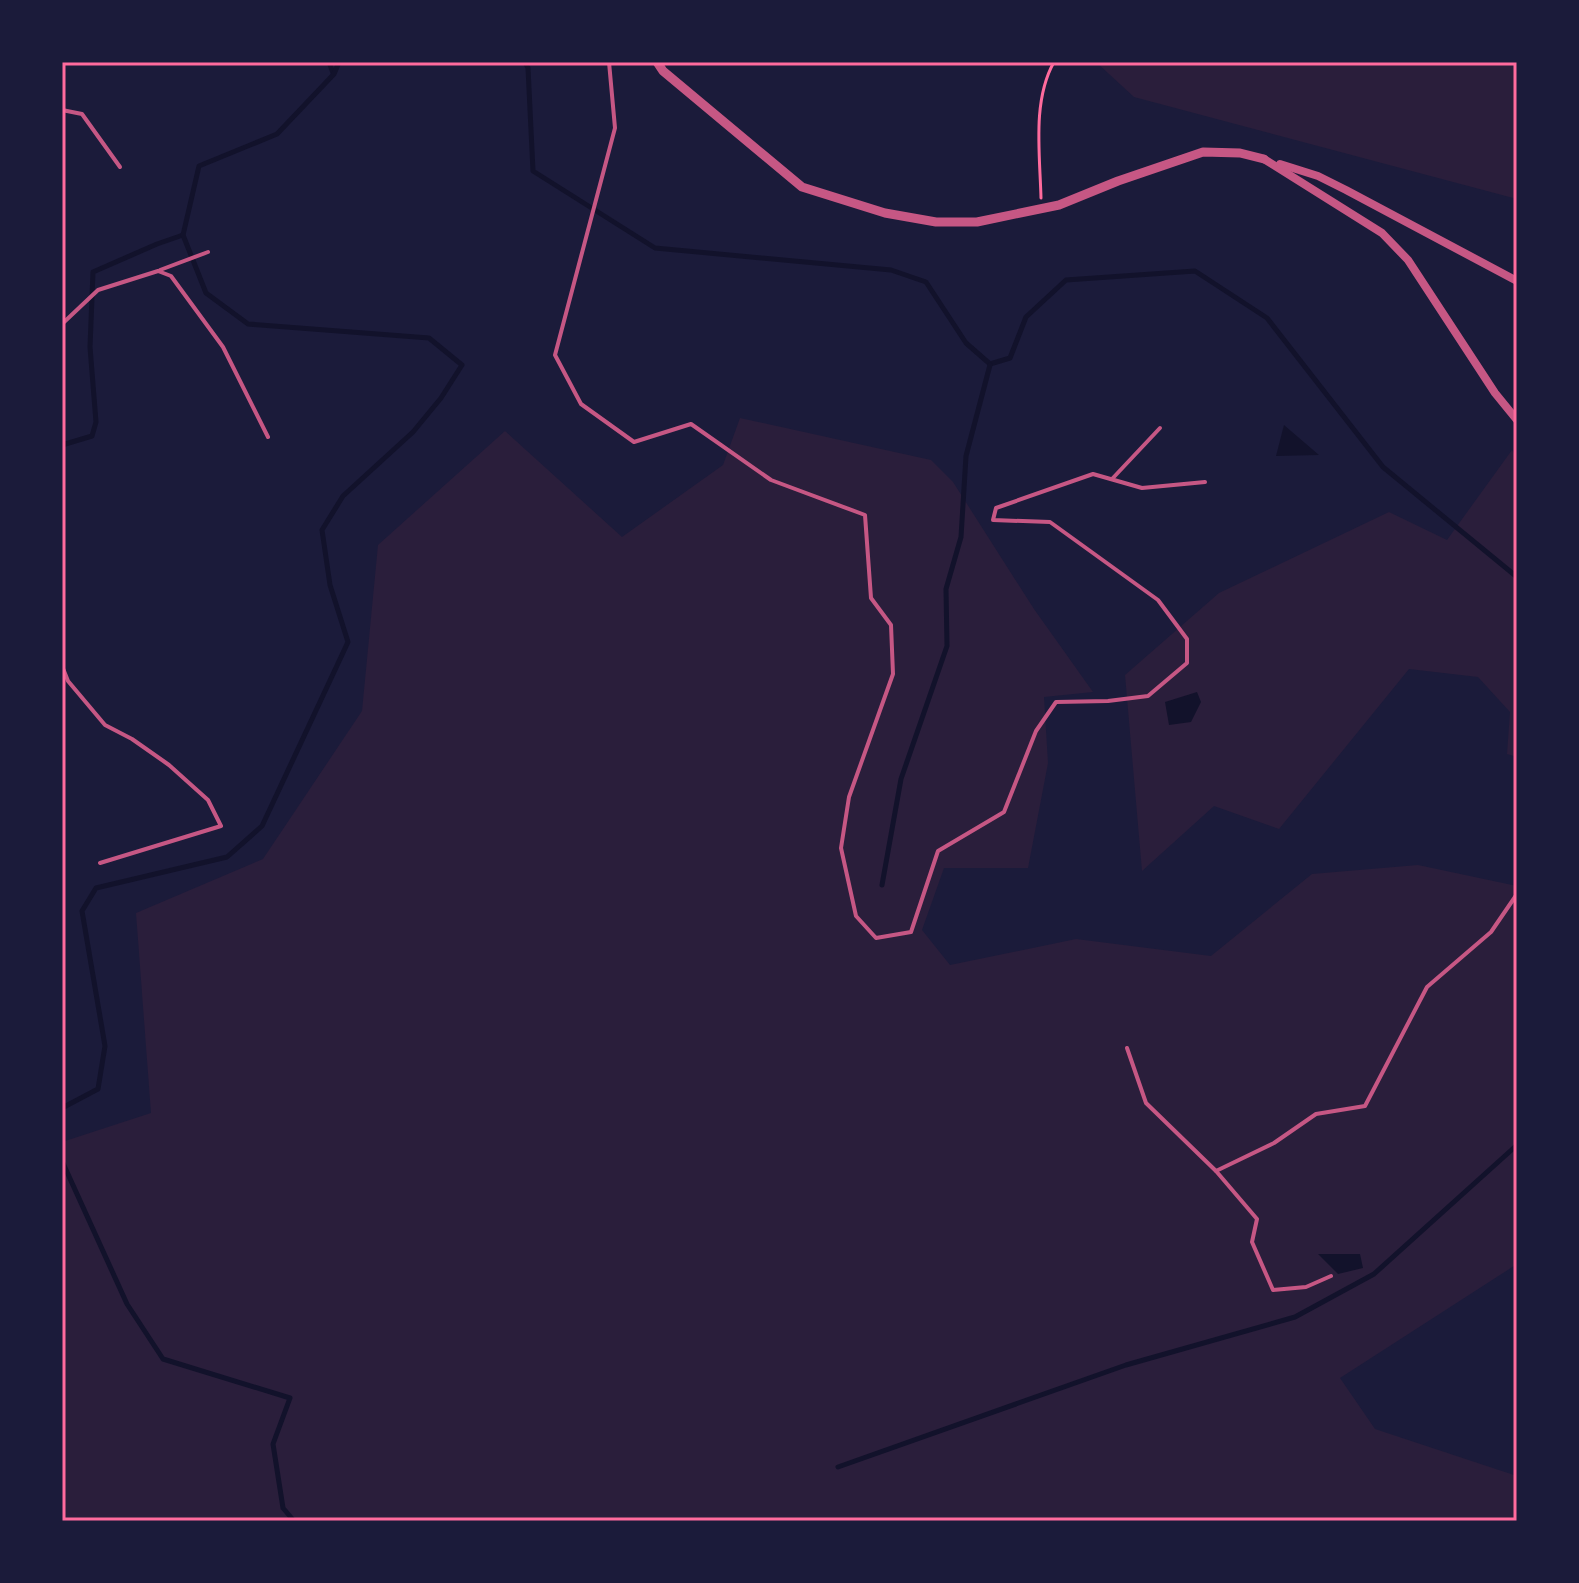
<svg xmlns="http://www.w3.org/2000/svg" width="1579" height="1583" viewBox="0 0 1579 1583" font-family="Ubuntu,sans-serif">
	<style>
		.green { fill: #2a1e3b }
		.water { fill: #12122b }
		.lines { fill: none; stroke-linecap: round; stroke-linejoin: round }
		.stream { stroke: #12122b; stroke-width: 5 }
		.path { stroke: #ff6b9d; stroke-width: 3 }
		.service { stroke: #c65784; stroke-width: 4 }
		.minor { stroke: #c65784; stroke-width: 8 }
		.tertiary { stroke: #c65784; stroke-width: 9 }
		.neatline { fill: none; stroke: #ff6b9d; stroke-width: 3 }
	</style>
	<rect width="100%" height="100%" fill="#1b1b3a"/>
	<g class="green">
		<polygon points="1096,62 1517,62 1517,199 1134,97"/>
		<polygon points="740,418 931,460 953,482 1034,609 1093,692 1044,697 1048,763 1028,868 944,868 922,930 950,965 1076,939 1211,956 1312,874 1418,865 1517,886 1517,1264 1340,1378 1375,1429 1517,1476 1517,1521 62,1521 62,1142 151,1113 136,913 263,859 362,711 378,545 505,431 622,537 723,465"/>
		<polygon points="1512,450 1517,458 1517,757 1507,754 1510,712 1478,677 1409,669 1279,829 1214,806 1142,871 1125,675 1219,593 1389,512 1447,540"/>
	</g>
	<g class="water">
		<polygon points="1284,425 1319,455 1276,456"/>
		<polygon points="1197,692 1201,702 1191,722 1169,725 1165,702"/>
		<polygon points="1318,1254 1360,1254 1363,1268 1338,1274"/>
	</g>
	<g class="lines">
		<g class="stream">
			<polyline points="329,62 333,73"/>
			<polyline points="525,62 528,68 533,171 655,248 891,270 926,282 966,343 990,364 1010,358 1026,317 1066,280 1195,271 1267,318 1383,467 1517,577"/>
			<polyline points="62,445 92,436 96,422 90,347 93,272 157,244 183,235"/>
			<polyline points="882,885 901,779 947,646 946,589 961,537 966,456 990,365"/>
			<polyline points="62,1108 98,1089 105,1046 82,911 96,888 227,857 262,826 348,642 330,585 322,530 343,496 413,432 441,398 462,365 429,338 248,324 206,293 183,235 199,166 277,134 334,74 339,62"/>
			<polyline points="62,1161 127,1304 163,1359 290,1398 273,1444 283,1508 294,1521"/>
			<polyline points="838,1467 1126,1365 1295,1317 1374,1274 1517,1145"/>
		</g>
		<path class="path" d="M 1041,198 C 1040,155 1032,101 1054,62"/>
		<g class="service">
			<polyline points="609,62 615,128 555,355 581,404 634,442 691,424 771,480 865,515 871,598 891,625 893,674 849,797 841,848 856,916 876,938 911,932 938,851 1004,812 1036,731 1056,702 1108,701 1148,696 1187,663 1187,639 1158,600 1050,522 993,520 996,508 1093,474 1142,488 1205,482"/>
			<polyline points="62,110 82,114 120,167"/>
			<polyline points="160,270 208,252"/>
			<polyline points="62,324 98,290 158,271 171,276 223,347 268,437"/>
			<polyline points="1112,479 1160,428"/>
			<polyline points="62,666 68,681 105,725 132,739 169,765 208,800 221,826 100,863"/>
			<polyline points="1127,1048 1146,1103 1216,1171 1257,1219 1252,1242 1273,1290 1306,1287 1331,1276"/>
			<polyline points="1216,1171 1274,1143 1316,1114 1365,1106 1427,987 1491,932 1517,894"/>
		</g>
		<g class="minor">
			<polyline points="1264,159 1382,233 1408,260 1495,393 1517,420"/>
			<polyline points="1280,164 1318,176 1346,190 1517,281"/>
		</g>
		<polyline class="tertiary" points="657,62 663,71 802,187 885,213 936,222 977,222 1059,205 1118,181 1203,152 1240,153 1264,159"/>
	</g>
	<rect width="1579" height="1583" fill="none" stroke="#1b1b3a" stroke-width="128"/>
	<rect x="64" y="64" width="1451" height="1455" class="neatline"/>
</svg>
